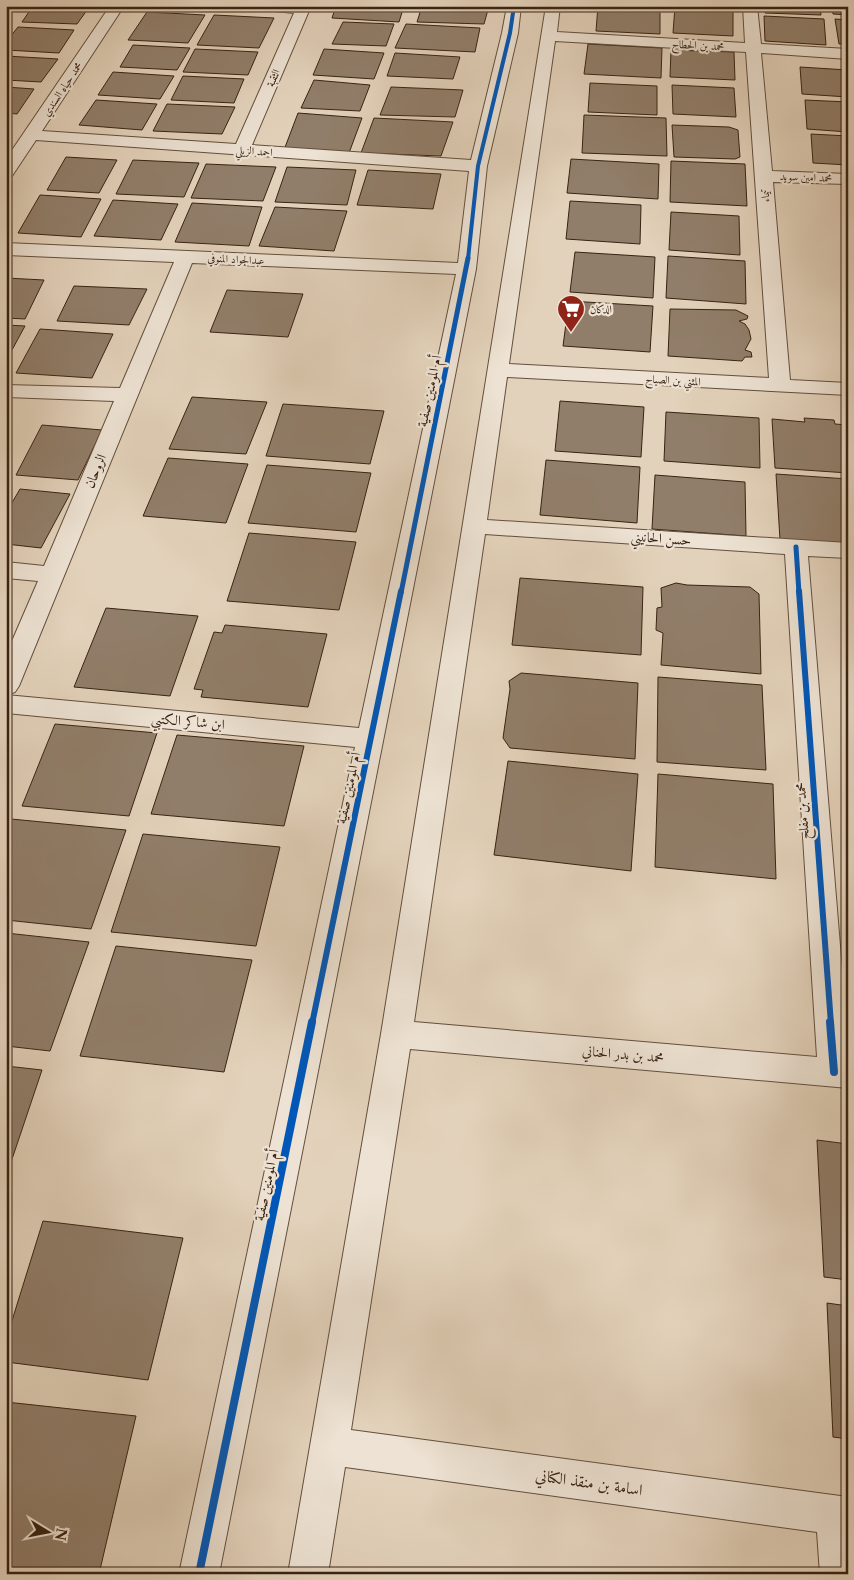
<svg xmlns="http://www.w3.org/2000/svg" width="854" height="1580" viewBox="0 0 854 1580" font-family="'Libre Caslon Text',Amiri,serif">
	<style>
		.building { fill: #917e6a; stroke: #382313 }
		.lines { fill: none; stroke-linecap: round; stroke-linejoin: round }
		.minor-casing { stroke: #634f3d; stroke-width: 2 }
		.minor { fill: #ede2d3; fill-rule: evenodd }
		.cycleway-far3-casing { stroke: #ede2d3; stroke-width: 5.5 }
		.cycleway-far2-casing { stroke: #ede2d3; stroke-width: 8 }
		.cycleway-far1-casing { stroke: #ede2d3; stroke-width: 9 }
		.cycleway-casing { stroke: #ede2d3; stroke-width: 11 }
		.cycleway-far3 { stroke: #0057b8; stroke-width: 4 }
		.cycleway-far2 { stroke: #0057b8; stroke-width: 5 }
		.cycleway-far1 { stroke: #0057b8; stroke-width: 6 }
		.cycleway { stroke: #0057b8; stroke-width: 8 }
		.labels { text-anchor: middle; stroke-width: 4.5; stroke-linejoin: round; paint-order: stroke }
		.far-street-label { font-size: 11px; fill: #382313; stroke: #ede2d3 }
		.far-poi-label { font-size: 11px; fill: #382313; stroke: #ede2d3; text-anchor: start }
		.street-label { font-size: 14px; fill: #382313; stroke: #ede2d3 }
		.near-street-label { font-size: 16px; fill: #382313; stroke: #ede2d3 }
	</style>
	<rect width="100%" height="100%" fill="#e3d2bb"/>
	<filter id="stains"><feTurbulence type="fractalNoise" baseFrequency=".004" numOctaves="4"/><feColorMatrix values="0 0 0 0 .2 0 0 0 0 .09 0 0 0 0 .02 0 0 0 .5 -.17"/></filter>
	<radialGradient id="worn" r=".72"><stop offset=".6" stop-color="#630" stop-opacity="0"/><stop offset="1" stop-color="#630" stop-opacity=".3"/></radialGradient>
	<g class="building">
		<polygon points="33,6 90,6 77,24 22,22"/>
		<polygon points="336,6 404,6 399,22 332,18"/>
		<polygon points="422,6 489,6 484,24 417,22"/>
		<polygon points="598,6 660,8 660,34 596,31"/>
		<polygon points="675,6 733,8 733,36 673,33"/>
		<polygon points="765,6 820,6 821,15 765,13"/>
		<polygon points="832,6 848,6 848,15 833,14"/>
		<polygon points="147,12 205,15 188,43 128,40"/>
		<polygon points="214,15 274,18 259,48 197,45"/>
		<polygon points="764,16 824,19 826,45 765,41"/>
		<polygon points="835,19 848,20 848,44 839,44"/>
		<polygon points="343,22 394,24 386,46 332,44"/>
		<polygon points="406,24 480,28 475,52 395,48"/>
		<polygon points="18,27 74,30 59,53 6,50 6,42"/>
		<polygon points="588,44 662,48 661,78 584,74"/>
		<polygon points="133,45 190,48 177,70 120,67"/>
		<polygon points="195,49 258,52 248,75 183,72"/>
		<polygon points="324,49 384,53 374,79 313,75"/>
		<polygon points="671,50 734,52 735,80 670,77"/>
		<polygon points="395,53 460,57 453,79 387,76"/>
		<polygon points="6,56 58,59 41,82 6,80"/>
		<polygon points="800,67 848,70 848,97 802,94"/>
		<polygon points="113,72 174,76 160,99 98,95"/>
		<polygon points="183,76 244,79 234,103 171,100"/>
		<polygon points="314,80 370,85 360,111 301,108"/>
		<polygon points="590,83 657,86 657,115 588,112"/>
		<polygon points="672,85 734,88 736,117 673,114"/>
		<polygon points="6,87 34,89 17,114 6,113"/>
		<polygon points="391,87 463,90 455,117 380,115"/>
		<polygon points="96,100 157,104 142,130 79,125"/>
		<polygon points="805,100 848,102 848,132 807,129"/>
		<polygon points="167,104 235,107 222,134 153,131"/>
		<polygon points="298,113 362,118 349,153 284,150"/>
		<polygon points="584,115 666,118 667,156 582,153"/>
		<polygon points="374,118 453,122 441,156 361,153"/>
		<polygon points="672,125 729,127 738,130 740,157 735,159 674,157"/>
		<polygon points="811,134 848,136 848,165 813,163"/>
		<polygon points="66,157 117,160 99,193 47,190"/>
		<polygon points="571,159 659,164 658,199 567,193"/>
		<polygon points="133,160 199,163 184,197 116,194"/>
		<polygon points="671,161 745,164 747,206 670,202"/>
		<polygon points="206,164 276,167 263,201 191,198"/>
		<polygon points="287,167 356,170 347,205 275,202"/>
		<polygon points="368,170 441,174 433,209 357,205"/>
		<polygon points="40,195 101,199 81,237 18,233"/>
		<polygon points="113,200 178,204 161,240 94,236"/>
		<polygon points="570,201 641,205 640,244 566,239"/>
		<polygon points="192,203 262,207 249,246 175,242"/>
		<polygon points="275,207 347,211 334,251 259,246"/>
		<polygon points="671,212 739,216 740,255 669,250"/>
		<polygon points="575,252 655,257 653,298 570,292"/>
		<polygon points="668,256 745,261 746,304 666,298"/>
		<polygon points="6,278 44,280 25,319 6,318"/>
		<polygon points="74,286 147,289 129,325 57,321"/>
		<polygon points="227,290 303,294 288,337 210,332"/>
		<polygon points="569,301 653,306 650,352 563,346"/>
		<polygon points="670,309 736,310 748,316 747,319 739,321 745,324 749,330 751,339 745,350 751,352 752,357 745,357 742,361 668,356"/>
		<polygon points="6,325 25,326 6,361"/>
		<polygon points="40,329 113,334 92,378 16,373"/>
		<polygon points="192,397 267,402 246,454 169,449"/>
		<polygon points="560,401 644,407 641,457 555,451"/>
		<polygon points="283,404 384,411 370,464 266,456"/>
		<polygon points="666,412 759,418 760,468 664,461"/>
		<polygon points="804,418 834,420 835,424 848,425 848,473 775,468 772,419 805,422"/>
		<polygon points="42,425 102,430 78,480 16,475"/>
		<polygon points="168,458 248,464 226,523 143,516"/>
		<polygon points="546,460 640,467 637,523 540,515"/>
		<polygon points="267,465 371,473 356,532 248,523"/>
		<polygon points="776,474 848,479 848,545 780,540"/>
		<polygon points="655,475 745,482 746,536 652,529"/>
		<polygon points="20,489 70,494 41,548 6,544 6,513"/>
		<polygon points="249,533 356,542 339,610 227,601"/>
		<polygon points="520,578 643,587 641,655 512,645"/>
		<polygon points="676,583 687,585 750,587 759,594 761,674 661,665 663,633 656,630 657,608 662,607 661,588"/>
		<polygon points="106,608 198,616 170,696 74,687"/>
		<polygon points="225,625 327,634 308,707 201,697 203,690 194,689 214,632 222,633"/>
		<polygon points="521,673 638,683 635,759 510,748 503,738 510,689 509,681"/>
		<polygon points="658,677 762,685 766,770 657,762"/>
		<polygon points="55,724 157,733 129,816 22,806"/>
		<polygon points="177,735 304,746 284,826 151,814"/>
		<polygon points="508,761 638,774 631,871 494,855"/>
		<polygon points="658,774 773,784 776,879 655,867"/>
		<polygon points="11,819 126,830 91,929 6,920 6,830"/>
		<polygon points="143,834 280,847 256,946 111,932"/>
		<polygon points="6,933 89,942 50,1051 6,1046"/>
		<polygon points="116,946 252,960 224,1072 80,1056"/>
		<polygon points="6,1066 42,1070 6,1177"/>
		<polygon points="817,1140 848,1144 848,1280 824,1277"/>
		<polygon points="43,1221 183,1238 148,1380 6,1362 6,1340"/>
		<polygon points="827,1303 848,1306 848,1439 833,1437"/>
		<polygon points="6,1402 136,1416 99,1574 6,1572"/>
	</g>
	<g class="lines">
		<defs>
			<g id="minor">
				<path d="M 110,6 L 124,6 L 42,131 L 236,144 L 294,13 L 265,10 L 258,6 L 311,6 L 252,145 L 471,160 L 502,33 L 507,6 L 521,6 L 518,33 L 487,166 L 476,269 L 219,1574 L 179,1574 L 355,747 L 6,713 L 6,655 L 38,581 L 6,578 L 6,562 L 44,566 L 114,401 L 6,397 L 6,385 L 120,388 L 174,262 L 6,255 L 6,243 L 458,263 L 469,171 L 36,140 L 12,176 L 6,177 L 6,159 ZM 192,263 L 456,274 L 359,728 L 6,695 L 15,692 L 19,686 Z"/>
				<path d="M 546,6 L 560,6 L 557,32 L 745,43 L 743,6 L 757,6 L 761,44 L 848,49 L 848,59 L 761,53 L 772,171 L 848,174 L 848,184 L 773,182 L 790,380 L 848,383 L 848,395 L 507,377 L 487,520 L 848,543 L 848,558 L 808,556 L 848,1043 L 848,1088 L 410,1049 L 351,1430 L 848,1497 L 848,1574 L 820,1574 L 817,1532 L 345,1467 L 328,1574 L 288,1574 L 381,1034 ZM 555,41 L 746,52 L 769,378 L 509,364 ZM 485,534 L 785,554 L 817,1057 L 414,1022 Z"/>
			</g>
		</defs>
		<use href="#minor" class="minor-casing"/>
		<use href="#minor" class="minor"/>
		<defs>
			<polyline id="cycleway-far3" points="468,259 478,166 510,33 514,6"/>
			<g id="cycleway-far2">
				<polyline points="796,547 799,593"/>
				<polyline points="401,593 468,258"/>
			</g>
			<g id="cycleway-far1">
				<polyline points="799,591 831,1024"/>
				<polyline points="312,1024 401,591"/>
			</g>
			<g id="cycleway">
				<polyline points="830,1022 834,1072"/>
				<polyline points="199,1574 312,1022"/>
			</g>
		</defs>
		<use href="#cycleway-far3" class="cycleway-far3-casing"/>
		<use href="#cycleway-far2" class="cycleway-far2-casing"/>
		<use href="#cycleway-far1" class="cycleway-far1-casing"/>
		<use href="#cycleway" class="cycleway-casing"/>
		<use href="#cycleway-far3" class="cycleway-far3"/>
		<use href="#cycleway-far2" class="cycleway-far2"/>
		<use href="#cycleway-far1" class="cycleway-far1"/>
		<use href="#cycleway" class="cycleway"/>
	</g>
	<defs>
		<symbol id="supermarket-pin" viewBox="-11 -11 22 30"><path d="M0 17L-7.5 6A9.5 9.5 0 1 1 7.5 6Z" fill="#8f2418" stroke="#ede2d3"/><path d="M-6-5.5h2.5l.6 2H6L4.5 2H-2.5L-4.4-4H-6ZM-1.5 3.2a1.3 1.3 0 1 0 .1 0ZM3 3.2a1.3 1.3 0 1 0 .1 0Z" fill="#fff"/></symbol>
	</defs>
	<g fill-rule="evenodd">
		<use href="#supermarket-pin" x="555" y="293" width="32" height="43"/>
	</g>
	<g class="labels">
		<g class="far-street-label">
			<text transform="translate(698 45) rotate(3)" y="4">محمد بن الحطاح</text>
			<text transform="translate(273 78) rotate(-66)" y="4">الثقبة</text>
			<text transform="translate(62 89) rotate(-56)" y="4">محمد حياه السندي</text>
			<text transform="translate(254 151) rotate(4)" y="4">احمد الزيلي</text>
			<text transform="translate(806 177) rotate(2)" y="4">محمد امين سويد</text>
			<text transform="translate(765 196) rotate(-94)" y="4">تيماء</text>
			<text transform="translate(236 259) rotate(3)" y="4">عبدالجواد المنوفي</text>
			<text transform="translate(673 380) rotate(3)" y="4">المثني بن الصباح</text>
		</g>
		<g class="far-poi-label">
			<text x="590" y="313">الدكان</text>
		</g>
		<g class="street-label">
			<text transform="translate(429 391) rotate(-78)" y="5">أم المومنين صفية</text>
			<text transform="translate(95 471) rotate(-67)" y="5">الروحان</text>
			<text transform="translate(661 538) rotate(4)" y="5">حسن الحانيني</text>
			<text transform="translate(188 721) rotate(5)" y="5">ابن شاكر الكتبي</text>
			<text transform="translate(348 788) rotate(-78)" y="5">أم المومنين صفية</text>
			<text transform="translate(802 811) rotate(-94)" y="5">محمد بن مفلح</text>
			<text transform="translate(623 1054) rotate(5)" y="5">محمد بن بدر الحناني</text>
			<text transform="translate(266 1185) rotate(-78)" y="5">أم المومنين صفية</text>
		</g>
		<g class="near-street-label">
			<text transform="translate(589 1482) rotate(8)" y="6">اسامة بن منقذ الكناني</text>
		</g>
	</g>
	<rect width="854" height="1580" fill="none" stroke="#e3d2bb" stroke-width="25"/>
	<rect x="8" y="8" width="839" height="1565" fill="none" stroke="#382313" stroke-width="2.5"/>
	<rect x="12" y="12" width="829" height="1555" fill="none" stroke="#382313"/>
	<g transform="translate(48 1532) rotate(100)" stroke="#ede2d3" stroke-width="4" paint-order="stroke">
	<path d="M0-4L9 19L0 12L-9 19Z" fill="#382313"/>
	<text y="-8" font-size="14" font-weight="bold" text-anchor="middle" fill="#382313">N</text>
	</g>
	<rect width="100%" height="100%" filter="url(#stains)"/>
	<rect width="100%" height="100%" fill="url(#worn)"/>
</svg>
